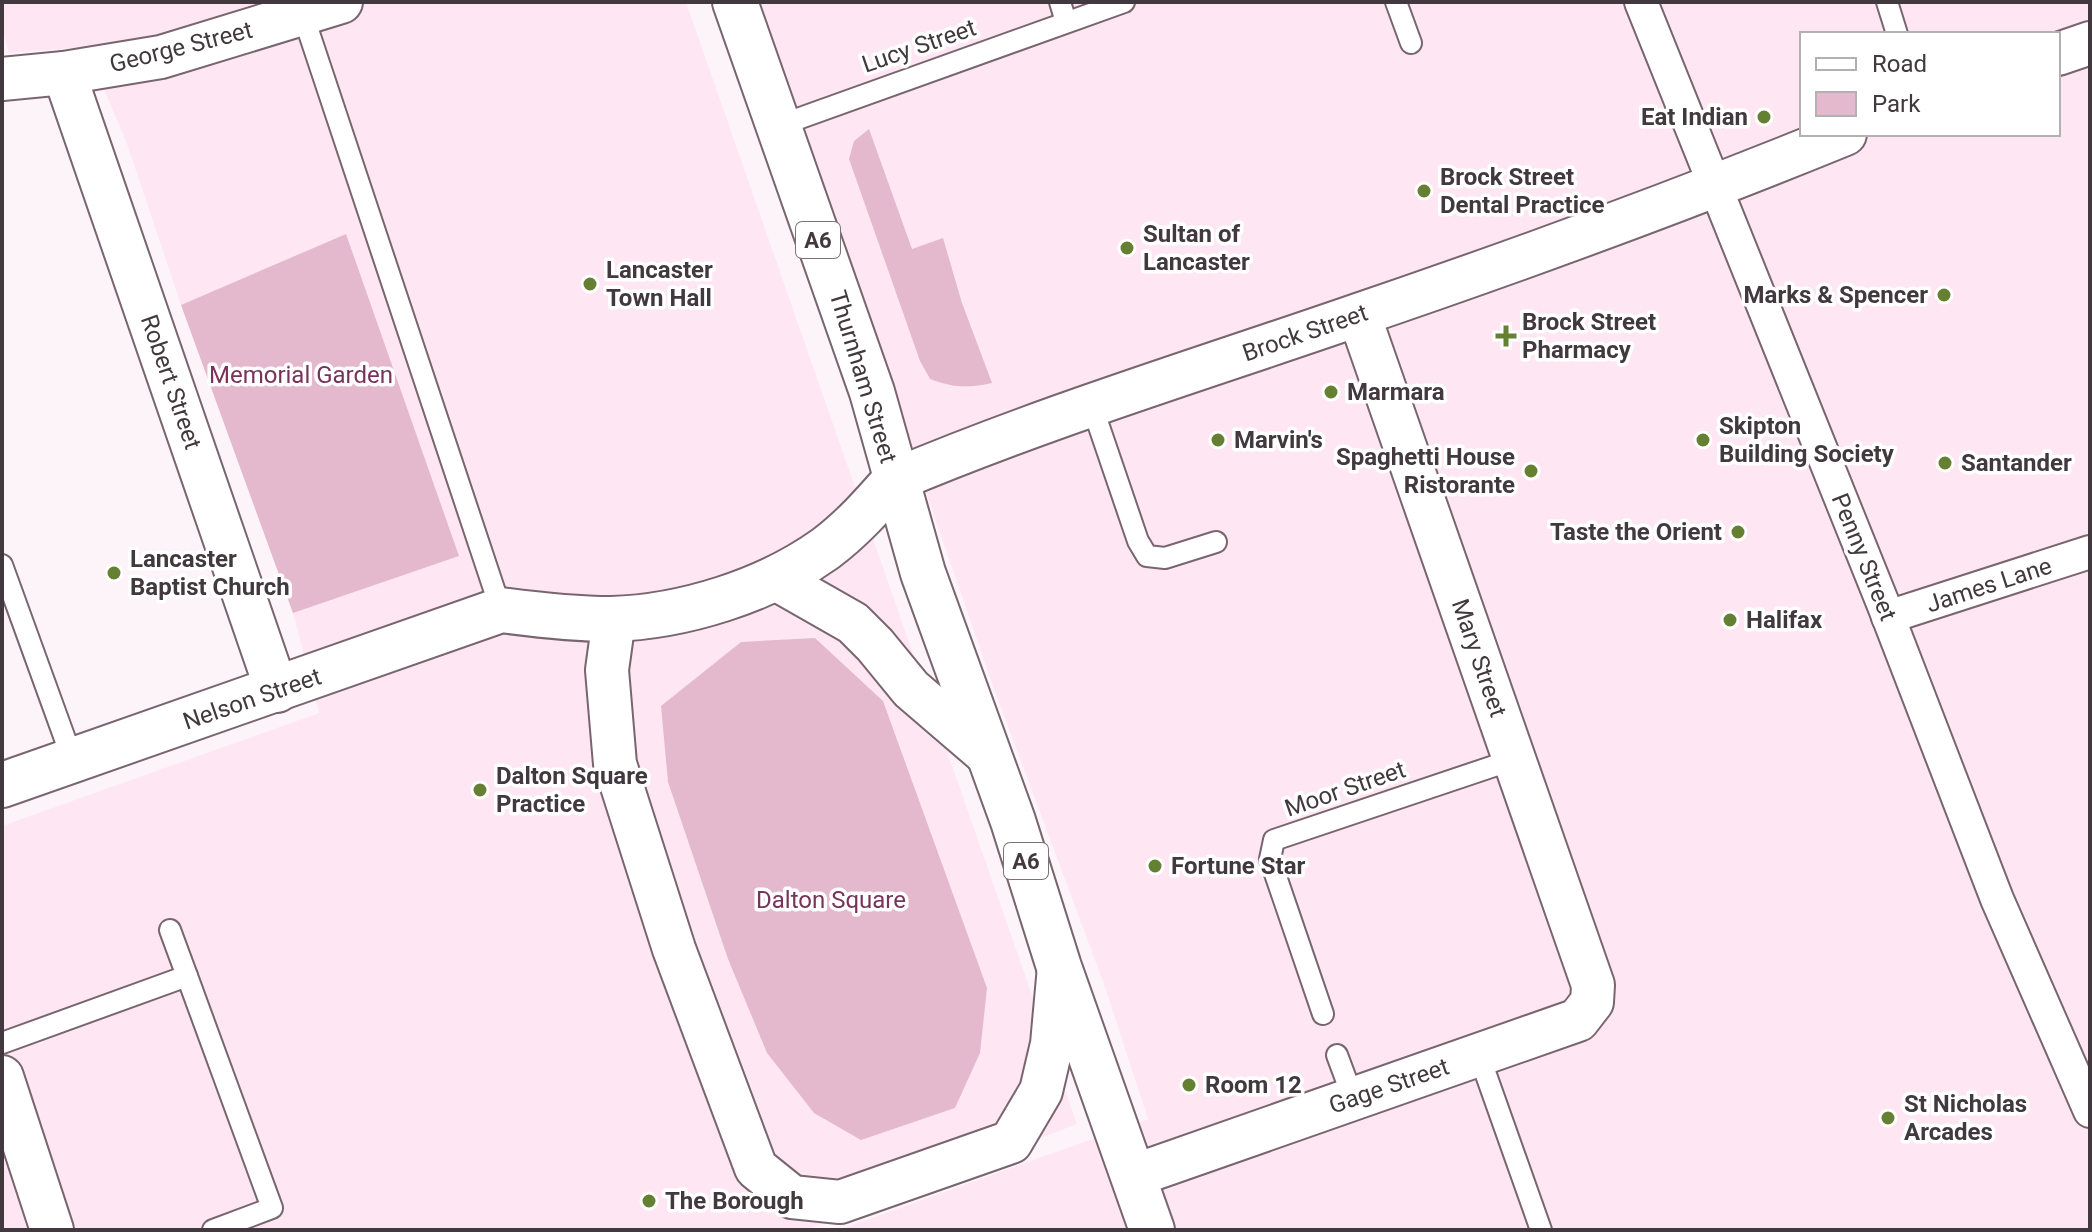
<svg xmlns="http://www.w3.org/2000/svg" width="2092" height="1232" viewBox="0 0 2092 1232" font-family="Roboto,sans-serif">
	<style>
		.built { fill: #fee7f2; fill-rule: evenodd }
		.green { fill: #e4b9ce }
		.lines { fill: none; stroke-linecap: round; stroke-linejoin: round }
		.service-casing { stroke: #78656e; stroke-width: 24 }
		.pedestrian-casing { stroke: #78656e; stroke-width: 36 }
		.minor-casing { stroke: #78656e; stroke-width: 46 }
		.tertiary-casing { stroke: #78656e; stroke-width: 48 }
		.primary-casing { stroke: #78656e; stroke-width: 48 }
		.service { stroke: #fff; stroke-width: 20 }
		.pedestrian { stroke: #fff; stroke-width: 32 }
		.minor { stroke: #fff; stroke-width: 42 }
		.tertiary { stroke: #fff; stroke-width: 44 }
		.primary { stroke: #fff; stroke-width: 44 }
		.poi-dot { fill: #657f33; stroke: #fff; stroke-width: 3 }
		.labels { text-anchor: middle; stroke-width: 7; stroke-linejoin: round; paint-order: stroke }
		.shield { fill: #fff; stroke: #7a7477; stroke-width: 2 }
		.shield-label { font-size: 22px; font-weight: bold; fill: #41393d }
		.street-label { font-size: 24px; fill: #41393d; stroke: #fff }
		.poi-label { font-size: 24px; font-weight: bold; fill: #41393d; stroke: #fff; text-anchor: start }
		.park-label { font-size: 24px; fill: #77335a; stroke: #fff }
	</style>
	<rect width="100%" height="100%" fill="#fdf4f9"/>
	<g class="built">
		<polygon points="2,2 686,2 1077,1124 806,1230 2,1230 2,826 319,713 293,613 181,305 126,141 86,47 9,53 2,30"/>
		<path d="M 756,2 L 2090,2 L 2090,1230 L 838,1230 L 1148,1119 L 1105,987 L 993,686 ZM 1802,34 L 2058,34 L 2058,134 L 1802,134 Z"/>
	</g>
	<g class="green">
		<path d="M 869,129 L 912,249 L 943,238 L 962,303 L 992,383 C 969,388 953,388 930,379 L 920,361 L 849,159 L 854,141 Z"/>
		<polygon points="346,234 459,556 293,613 181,305"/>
		<polygon points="815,638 883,701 987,988 980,1053 955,1108 861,1140 814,1113 767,1053 728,959 668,782 661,706 741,642"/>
	</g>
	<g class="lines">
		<defs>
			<g id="service">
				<polyline points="1060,2 1066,22"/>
				<polyline points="1396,2 1411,43"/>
				<polyline points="1887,2 1897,34"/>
				<polyline points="303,15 501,610"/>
				<polyline points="778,126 1124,2"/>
				<polyline points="1092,406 1138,541 1147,556 1165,558 1216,542"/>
				<polyline points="2,565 73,761"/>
				<polyline points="170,930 187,976"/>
				<polyline points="1323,1014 1270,859 1274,840 1515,759"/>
				<polyline points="2,1043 187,976 272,1208 213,1230"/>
				<polyline points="1337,1055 1353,1098"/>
				<polyline points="1479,1055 1541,1230"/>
			</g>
			<g id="pedestrian">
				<polyline points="1641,2 1884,606 1997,899 2090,1111"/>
				<polyline points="1888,617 2090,552"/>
			</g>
			<g id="minor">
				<polyline points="2058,54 2090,43"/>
				<polyline points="64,73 277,691"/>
				<polyline points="2,79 64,73 161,57 341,2"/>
				<path d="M 895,480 C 1042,418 1195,371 1346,319 C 1514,262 1681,201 1845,134"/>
				<polyline points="774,578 853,623 875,645 911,689 989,756"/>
				<polyline points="614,619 607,670 615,764 674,949 756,1168 792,1197 840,1202 1011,1142 1041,1091 1052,1044 1059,967"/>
				<polyline points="2,1077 52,1230"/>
				<polyline points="1133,1176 1578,1020 1592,1002 1593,985 1359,315"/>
			</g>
			<path id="tertiary" d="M 2,785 L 501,610 C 538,615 574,619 611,619 C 683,617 766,591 825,549 C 852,529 873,505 895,480"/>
			<polyline id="primary" points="735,2 872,392 923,573 1013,821 1059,967 1152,1230"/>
		</defs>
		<use href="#service" class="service-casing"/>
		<use href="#pedestrian" class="pedestrian-casing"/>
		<use href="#minor" class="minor-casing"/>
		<use href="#tertiary" class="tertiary-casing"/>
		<use href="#primary" class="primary-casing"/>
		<use href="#service" class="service"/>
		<use href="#pedestrian" class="pedestrian"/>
		<use href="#minor" class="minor"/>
		<use href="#tertiary" class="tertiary"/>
		<use href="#primary" class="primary"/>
	</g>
	<g class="poi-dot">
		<circle cx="1764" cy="117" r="8"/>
		<circle cx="1424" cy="191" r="8"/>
		<circle cx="1127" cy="248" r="8"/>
		<circle cx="590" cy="284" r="8"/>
		<circle cx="1944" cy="295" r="8"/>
		<path d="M1502 324h8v8h8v8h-8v8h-8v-8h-8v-8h8z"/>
		<circle cx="1331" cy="392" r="8"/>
		<circle cx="1218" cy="440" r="8"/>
		<circle cx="1703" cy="440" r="8"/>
		<circle cx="1945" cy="463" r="8"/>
		<circle cx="1531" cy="471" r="8"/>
		<circle cx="1738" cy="532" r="8"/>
		<circle cx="114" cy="573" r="8"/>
		<circle cx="1730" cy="620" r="8"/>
		<circle cx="480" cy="790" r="8"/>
		<circle cx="1155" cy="866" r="8"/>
		<circle cx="1189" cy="1085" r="8"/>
		<circle cx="1888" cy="1118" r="8"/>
		<circle cx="649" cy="1201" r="8"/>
	</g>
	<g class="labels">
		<g class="shield">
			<rect x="796" y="222" width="44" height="36" rx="6"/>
			<rect x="1004" y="843" width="44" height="36" rx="6"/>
		</g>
		<g class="shield-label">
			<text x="818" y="248">A6</text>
			<text x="1026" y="869">A6</text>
		</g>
		<g class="street-label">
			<text transform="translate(919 46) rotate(-19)" y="8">Lucy Street</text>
			<text transform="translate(181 47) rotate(-14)" y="8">George Street</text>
			<text transform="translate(1305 333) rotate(-19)" y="8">Brock Street</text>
			<text transform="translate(863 377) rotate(73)" y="8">Thurnham Street</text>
			<text transform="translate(171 382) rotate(71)" y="8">Robert Street</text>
			<text transform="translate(1864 557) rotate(68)" y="8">Penny Street</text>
			<text transform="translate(1989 585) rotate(-18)" y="8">James Lane</text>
			<text transform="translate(1479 658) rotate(71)" y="8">Mary Street</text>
			<text transform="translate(252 699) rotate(-19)" y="8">Nelson Street</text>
			<text transform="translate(1345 789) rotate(-19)" y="8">Moor Street</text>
			<text transform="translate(1389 1086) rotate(-19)" y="8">Gage Street</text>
		</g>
		<g class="poi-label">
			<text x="1748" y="125" text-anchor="end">Eat Indian</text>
			<text x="1440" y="185">Brock Street<tspan x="1440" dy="28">Dental Practice</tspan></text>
			<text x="1143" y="242">Sultan of<tspan x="1143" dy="28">Lancaster</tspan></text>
			<text x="606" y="278">Lancaster<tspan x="606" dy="28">Town Hall</tspan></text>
			<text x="1928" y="303" text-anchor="end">Marks &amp; Spencer</text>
			<text x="1522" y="330">Brock Street<tspan x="1522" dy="28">Pharmacy</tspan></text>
			<text x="1347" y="400">Marmara</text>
			<text x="1719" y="434">Skipton<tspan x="1719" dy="28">Building Society</tspan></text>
			<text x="1234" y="448">Marvin's</text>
			<text x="1515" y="465" text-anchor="end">Spaghetti House<tspan x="1515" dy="28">Ristorante</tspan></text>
			<text x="1961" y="471">Santander</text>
			<text x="1722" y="540" text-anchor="end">Taste the Orient</text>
			<text x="130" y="567">Lancaster<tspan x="130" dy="28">Baptist Church</tspan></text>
			<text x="1746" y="628">Halifax</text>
			<text x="496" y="784">Dalton Square<tspan x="496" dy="28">Practice</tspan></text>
			<text x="1171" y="874">Fortune Star</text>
			<text x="1205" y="1093">Room 12</text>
			<text x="1904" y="1112">St Nicholas<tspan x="1904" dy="28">Arcades</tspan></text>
			<text x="665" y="1209">The Borough</text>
		</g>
		<g class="park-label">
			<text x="301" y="383">Memorial Garden</text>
			<text x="831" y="908">Dalton Square</text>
		</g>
	</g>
	<rect width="2092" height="1232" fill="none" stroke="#41393d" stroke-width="8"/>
	<rect x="1800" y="32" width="260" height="104" fill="#ffffff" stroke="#b3b0b1" stroke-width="2"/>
	<rect x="1816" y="58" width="40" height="12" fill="#ffffff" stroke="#b3b0b1" stroke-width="2"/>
	<text x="1872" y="72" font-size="24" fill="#41393d">Road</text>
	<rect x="1816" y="92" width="40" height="24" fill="#e4b9ce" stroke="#b3b0b1" stroke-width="2"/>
	<text x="1872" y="112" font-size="24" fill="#41393d">Park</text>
</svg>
